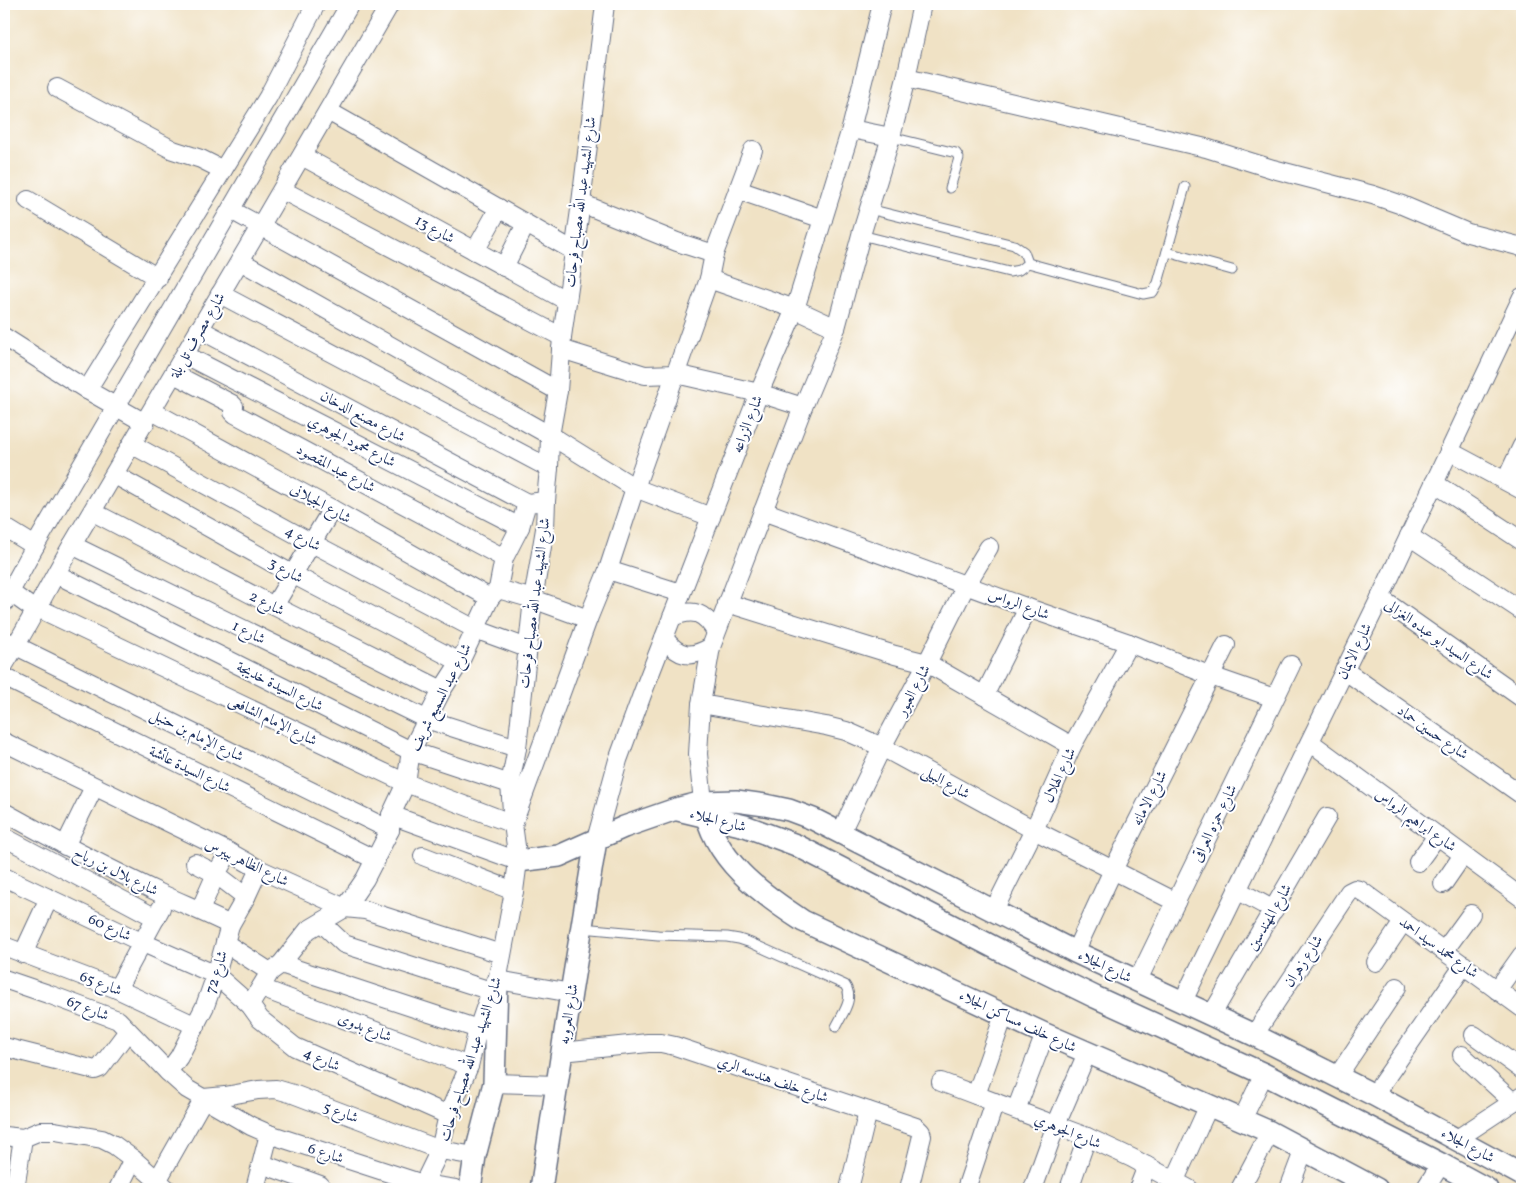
<svg xmlns="http://www.w3.org/2000/svg" width="1526" height="1193" viewBox="0 0 1526 1193" font-family="Vollkorn,Amiri,serif">
	<style>
		.lines { fill: none; stroke-linecap: round; stroke-linejoin: round }
		.service-casing { stroke: #666e82; stroke-width: 11 }
		.minor-casing { stroke: #666e82; stroke-width: 20 }
		.tertiary-casing { stroke: #666e82; stroke-width: 24 }
		.service { stroke: #fff; stroke-width: 9 }
		.minor { stroke: #fff; stroke-width: 18 }
		.tertiary { stroke: #fff; stroke-width: 21 }
		.labels { text-anchor: middle; stroke-width: 4; stroke-linejoin: round; paint-order: stroke }
		.street-label { font-size: 15px; fill: #1b2f5e; stroke: #fff }
	</style>
	<rect width="100%" height="100%" fill="#fff"/>
	<filter id="ink" filterUnits="userSpaceOnUse"><feTurbulence type="fractalNoise" baseFrequency=".02" numOctaves="2"/><feDisplacementMap in="SourceGraphic" scale="10" xChannelSelector="R" yChannelSelector="G"/><feConvolveMatrix kernelMatrix="1 2 1 2 8 2 1 2 1" color-interpolation-filters="sRGB"/></filter>
	<filter id="wash" filterUnits="userSpaceOnUse"><feTurbulence type="fractalNoise" baseFrequency=".0096" numOctaves="4" result="noise"/><feDisplacementMap in="SourceGraphic" scale="20" xChannelSelector="R" yChannelSelector="G"/><feGaussianBlur stdDeviation="1.12" result="paint"/><feColorMatrix in="noise" values="0 0 0 0 0 0 0 0 0 0 0 0 0 0 0 0 0 1.4 0 .05"/><feComposite in="paint" operator="in"/></filter>
	<g filter="url(#wash)">
		<rect width="100%" height="100%" fill="#f0e2c5"/>
	</g>
	<g filter="url(#ink)">
		<g class="lines">
			<defs>
				<g id="service">
					<polyline points="891,137 956,153 959,158 950,188"/>
					<polyline points="869,209 1014,245 1024,252 1028,263"/>
					<polyline points="861,235 1009,272 1019,270 1028,263"/>
					<polyline points="1167,252 1232,270"/>
					<polyline points="1028,263 1143,294 1153,292 1158,283 1185,187"/>
					<path d="M 582,928 L 658,935 L 727,937 L 739,939 L 751,943 L 845,985 C 855,999 842,1014 836,1027"/>
				</g>
				<g id="minor">
					<polyline points="906,78 1206,148 1273,169 1373,195 1402,205 1468,233 1522,247"/>
					<polyline points="57,88 173,150 201,159 223,170"/>
					<polyline points="328,111 574,251"/>
					<polyline points="851,129 891,137"/>
					<polyline points="302,156 567,301"/>
					<polyline points="282,190 562,337"/>
					<polyline points="738,190 823,219"/>
					<polyline points="28,200 158,278"/>
					<polyline points="581,203 677,242 714,254"/>
					<polyline points="231,210 558,391"/>
					<polyline points="475,251 499,208"/>
					<polyline points="240,261 558,440 635,488 711,517"/>
					<polyline points="504,267 526,224"/>
					<polyline points="709,279 795,309 836,328"/>
					<polyline points="220,294 549,468"/>
					<polyline points="199,329 527,503"/>
					<polyline points="4,337 87,390 145,423"/>
					<polyline points="561,349 645,375 676,374 759,393 803,407"/>
					<polyline points="185,355 520,527"/>
					<polyline points="174,374 232,404 234,406 233,412 235,414 504,558"/>
					<polyline points="87,390 268,97 316,4"/>
					<polyline points="152,411 332,509 490,598"/>
					<polyline points="133,445 312,543 475,629 527,648"/>
					<polyline points="1449,451 1522,490"/>
					<polyline points="115,475 292,574 460,662"/>
					<polyline points="1506,480 1522,446"/>
					<polyline points="1434,483 1522,541"/>
					<polyline points="763,511 1028,608 1129,643 1211,676 1274,698"/>
					<polyline points="93,512 274,606 442,690"/>
					<polyline points="4,527 35,546"/>
					<polyline points="1409,536 1522,611"/>
					<polyline points="72,545 426,719 517,748"/>
					<polyline points="608,570 681,593"/>
					<polyline points="56,574 411,751 510,784"/>
					<polyline points="4,588 35,610"/>
					<polyline points="498,589 533,599 588,619"/>
					<polyline points="1380,598 1522,698"/>
					<polyline points="4,603 35,546 350,4"/>
					<polyline points="727,603 895,655 927,663 1072,746"/>
					<polyline points="274,606 332,509"/>
					<polyline points="38,608 406,783 513,824 588,619 608,570 635,488 709,279 714,254 753,150"/>
					<path d="M 672,617 C 694,608 704,612 716,632"/>
					<path d="M 664,638 C 679,657 690,659 711,647"/>
					<polyline points="4,640 390,830"/>
					<path d="M 4,665 C 28,626 49,585 72,545 C 179,365 285,185 390,4"/>
					<polyline points="1344,670 1522,795"/>
					<polyline points="4,677 376,860"/>
					<polyline points="984,696 1028,608"/>
					<polyline points="701,704 826,726 846,731 882,747 1034,830 1176,902"/>
					<polyline points="4,742 229,852 259,869 345,908 365,910 501,954"/>
					<polyline points="1310,742 1522,898"/>
					<polyline points="703,802 698,754 701,704 711,647 803,407 836,328 861,235 891,137 906,78 922,4"/>
					<path d="M 4,812 C 56,841 109,869 164,895 C 186,905 208,914 230,925"/>
					<polyline points="391,815 518,861"/>
					<polyline points="840,834 882,747 927,663 966,585 989,547"/>
					<polyline points="4,837 156,918"/>
					<polyline points="596,840 618,760 643,692 759,393 795,309 851,129 882,4"/>
					<polyline points="65,846 94,787"/>
					<polyline points="423,856 514,891"/>
					<polyline points="1418,862 1437,836"/>
					<polyline points="195,863 216,874 246,897"/>
					<polyline points="4,877 141,942 216,975 250,1005 260,1019 295,1047 448,1115"/>
					<polyline points="1443,884 1463,855"/>
					<polyline points="1237,890 1274,910"/>
					<polyline points="200,910 216,874 229,852"/>
					<polyline points="994,910 1034,830 1072,746 1129,643"/>
					<polyline points="322,923 344,944 491,991"/>
					<polyline points="225,943 270,972"/>
					<polyline points="4,946 117,989 196,1026"/>
					<polyline points="1444,951 1471,914"/>
					<polyline points="1075,952 1113,870 1226,645"/>
					<polyline points="23,954 49,898"/>
					<polyline points="1376,962 1403,922"/>
					<polyline points="281,964 478,1029"/>
					<polyline points="4,979 48,994 118,1020 168,1072 187,1089 251,1126 269,1134 423,1184 455,1189"/>
					<polyline points="497,982 504,981 571,993"/>
					<polyline points="1137,982 1291,665"/>
					<polyline points="261,988 469,1066"/>
					<polyline points="117,989 161,908"/>
					<polyline points="1497,990 1522,955"/>
					<polyline points="1182,1003 1380,598 1522,297"/>
					<polyline points="250,1005 270,972 281,964 308,930 345,908 365,879 390,830 391,815 406,783 411,751 442,690 460,662 490,598 498,589 504,558 520,527 527,503 546,501"/>
					<polyline points="1211,1016 1327,817"/>
					<polyline points="1254,1035 1349,892 1355,889 1360,890 1522,1008"/>
					<polyline points="1474,1035 1522,1070"/>
					<polyline points="4,1047 95,1070 100,1068 128,1031"/>
					<polyline points="562,1052 648,1043 661,1043 675,1046 916,1127 921,1132 922,1136 909,1189"/>
					<polyline points="1462,1055 1513,1102"/>
					<polyline points="168,1072 179,1057 205,1006 216,975 230,925 246,897 259,869"/>
					<polyline points="1337,1077 1397,987"/>
					<polyline points="941,1082 1087,1137 1132,1158 1189,1189"/>
					<polyline points="494,1083 557,1085"/>
					<polyline points="976,1095 1004,1015"/>
					<polyline points="1374,1095 1464,965"/>
					<polyline points="204,1098 225,1096 258,1090 276,1089 293,1094 440,1150 475,1156"/>
					<polyline points="1016,1110 1045,1034"/>
					<polyline points="1242,1120 1264,1074"/>
					<polyline points="4,1136 23,1138 40,1131 55,1131 102,1139 114,1145 133,1159 167,1189"/>
					<polyline points="1457,1139 1522,1096"/>
					<polyline points="262,1164 320,1185 323,1189"/>
					<polyline points="157,1181 204,1098"/>
					<polyline points="15,1189 23,1138"/>
					<polyline points="118,1189 133,1159"/>
					<polyline points="255,1189 269,1134"/>
					<polyline points="421,1189 440,1150 448,1115 469,1066 478,1029 491,991 497,982 514,891 518,861 513,824 510,784 517,748 533,599 545,529 546,501 549,468 550,436 558,391 562,337 581,203 605,4"/>
					<polyline points="849,1189 868,1111"/>
					<polyline points="966,1189 995,1102"/>
					<polyline points="1033,1189 1056,1125 1087,1053"/>
					<polyline points="1069,1189 1087,1137"/>
					<polyline points="1138,1189 1147,1166"/>
					<polyline points="1171,1189 1209,1105"/>
					<polyline points="1240,1189 1270,1132"/>
					<polyline points="1289,1189 1304,1149"/>
					<polyline points="1425,1189 1441,1164"/>
				</g>
				<g id="tertiary">
					<path d="M 704,805 C 713,859 760,893 803,921 L 1045,1034 L 1270,1132 L 1377,1189"/>
					<polyline points="678,810 745,826 796,845 1005,953 1095,997 1264,1074 1441,1164 1487,1189"/>
					<polyline points="518,861 559,856 624,827 676,809 703,802 736,801 765,805 789,810 813,819 1075,952 1254,1035 1374,1095 1522,1175"/>
					<polyline points="470,1189 475,1156 494,1083 497,982"/>
					<polyline points="541,1189 571,993 596,840"/>
				</g>
			</defs>
			<use href="#service" class="service-casing"/>
			<use href="#minor" class="minor-casing"/>
			<use href="#tertiary" class="tertiary-casing"/>
			<use href="#service" class="service"/>
			<use href="#minor" class="minor"/>
			<use href="#tertiary" class="tertiary"/>
		</g>
	</g>
	<g class="labels">
		<g class="street-label">
			<text transform="translate(580 202) rotate(-83)" y="5">شارع الشهيد عبد الله مصباح فرحات</text>
			<text transform="translate(435 229) rotate(29)" y="5">شارع 13</text>
			<text transform="translate(197 335) rotate(-60)" y="5">شارع مصرف تل بلة</text>
			<text transform="translate(363 416) rotate(28)" y="5">شارع مصنع الدخان</text>
			<text transform="translate(747 424) rotate(-69)" y="5">شارع الزراعه</text>
			<text transform="translate(352 441) rotate(27)" y="5">شارع محمود الجوهري</text>
			<text transform="translate(336 468) rotate(28)" y="5">شارع عبد المقصود</text>
			<text transform="translate(321 503) rotate(29)" y="5">شارع الجيلانى</text>
			<text transform="translate(303 538) rotate(28)" y="5">شارع 4</text>
			<text transform="translate(286 570) rotate(29)" y="5">شارع 3</text>
			<text transform="translate(267 603) rotate(27)" y="5">شارع 2</text>
			<text transform="translate(534 603) rotate(-83)" y="5">شارع الشهيد عبد الله مصباح فرحات</text>
			<text transform="translate(1019 604) rotate(20)" y="5">شارع الرواس</text>
			<text transform="translate(249 632) rotate(26)" y="5">شارع 1</text>
			<text transform="translate(1439 639) rotate(35)" y="5">شارع السيد ابو عبده الغزالى</text>
			<text transform="translate(1354 651) rotate(-64)" y="5">شارع الايمان</text>
			<text transform="translate(280 686) rotate(26)" y="5">شارع السيدة خديجة</text>
			<text transform="translate(913 690) rotate(-62)" y="5">شارع العبور</text>
			<text transform="translate(440 697) rotate(-63)" y="5">شارع عبد السميع شريف</text>
			<text transform="translate(273 720) rotate(26)" y="5">شارع الإمام الشافعى</text>
			<text transform="translate(1433 732) rotate(35)" y="5">شارع حسين حماد</text>
			<text transform="translate(197 735) rotate(26)" y="5">شارع الإمام بن حنبل</text>
			<text transform="translate(190 769) rotate(26)" y="5">شارع السيدة عائشة</text>
			<text transform="translate(1059 775) rotate(-65)" y="5">شارع الهلال</text>
			<text transform="translate(946 782) rotate(29)" y="5">شارع البيلى</text>
			<text transform="translate(1149 798) rotate(-63)" y="5">شارع الامانه</text>
			<text transform="translate(718 820) rotate(14)" y="5">شارع الجلاء</text>
			<text transform="translate(1416 820) rotate(36)" y="5">شارع ابراهيم الرواس</text>
			<text transform="translate(1214 823) rotate(-64)" y="5">شارع حمزه العراقى</text>
			<text transform="translate(247 862) rotate(26)" y="5">شارع الظاهر بيبرس</text>
			<text transform="translate(116 871) rotate(26)" y="5">شارع بلال بن رباح</text>
			<text transform="translate(1269 917) rotate(-60)" y="5">شارع المهندسين</text>
			<text transform="translate(110 927) rotate(25)" y="5">شارع 60</text>
			<text transform="translate(1439 947) rotate(36)" y="5">شارع محمد سيد احمد</text>
			<text transform="translate(1303 961) rotate(-57)" y="5">شارع زهران</text>
			<text transform="translate(1105 966) rotate(25)" y="5">شارع الجلاء</text>
			<text transform="translate(216 972) rotate(-73)" y="5">شارع 72</text>
			<text transform="translate(101 983) rotate(21)" y="5">شارع 65</text>
			<text transform="translate(88 1008) rotate(21)" y="5">شارع 67</text>
			<text transform="translate(568 1014) rotate(-81)" y="5">شارع العروبه</text>
			<text transform="translate(1018 1021) rotate(25)" y="5">شارع خلف مساكن الجلاء</text>
			<text transform="translate(365 1027) rotate(21)" y="5">شارع بدوى</text>
			<text transform="translate(322 1059) rotate(24)" y="5">شارع 4</text>
			<text transform="translate(470 1059) rotate(-72)" y="5">شارع الشهيد عبد الله مصباح فرحات</text>
			<text transform="translate(773 1079) rotate(19)" y="5">شارع خلف هندسه الري</text>
			<text transform="translate(341 1112) rotate(20)" y="5">شارع 5</text>
			<text transform="translate(1068 1131) rotate(22)" y="5">شارع الجوهري</text>
			<text transform="translate(1468 1145) rotate(28)" y="5">شارع الجلاء</text>
			<text transform="translate(326 1153) rotate(18)" y="5">شارع 6</text>
		</g>
	</g>
	<rect width="1526" height="1193" fill="none" stroke="#fff" stroke-width="20"/>
</svg>
